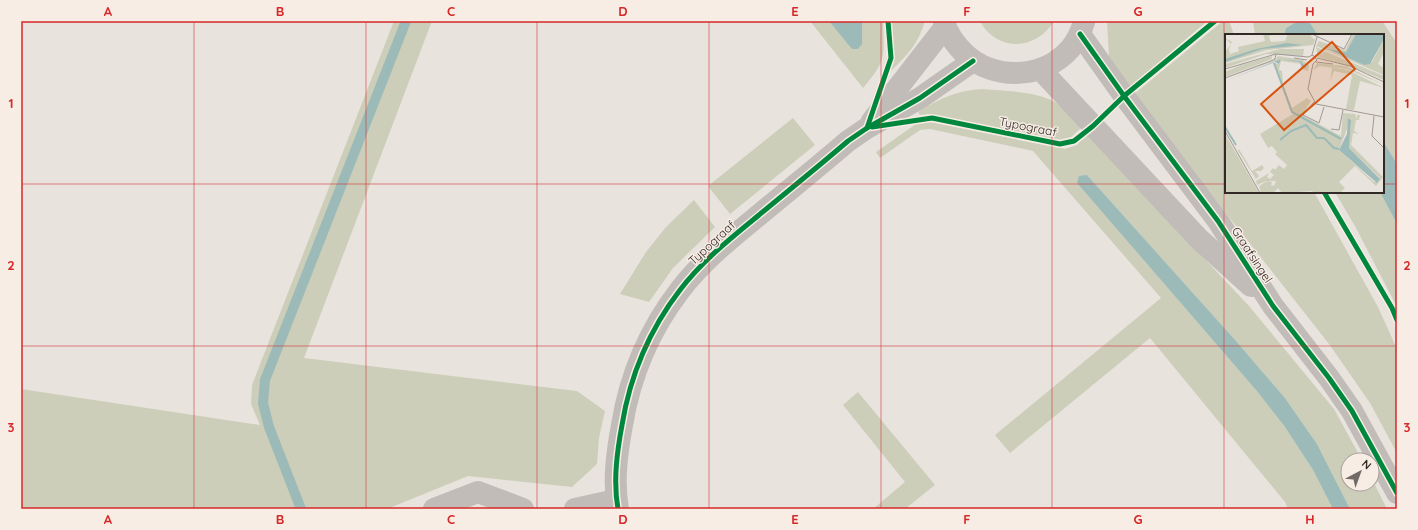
<svg xmlns="http://www.w3.org/2000/svg" width="1418" height="530" viewBox="0 0 1418 530" font-family="Quicksand,sans-serif">
	<style>
		.green { fill: #ccceb9 }
		.water { fill: #9cbab7 }
		.lines { fill: none; stroke-linecap: round; stroke-linejoin: round }
		.stream { stroke: #9cbab7; stroke-width: 10 }
		.minor { stroke: #c2bcb8; stroke-width: 22 }
		.cycleway-casing { stroke: #f7ede5; stroke-width: 8 }
		.cycleway { stroke: #00873e; stroke-width: 5 }
		.grid { fill: none; stroke: #d62828; stroke-width: 1; stroke-opacity: 0.55 }
		.labels { text-anchor: middle; stroke-width: 3; stroke-linejoin: round; paint-order: stroke }
		.street-label { font-size: 12px; fill: #322926; stroke: #f7ede5 }
		.inset-river { fill: none; stroke: #9cbab7; stroke-width: 2 }
		.inset-road { fill: none; stroke: #a09994; stroke-width: 1 }
		.view { fill: #d6540f; fill-opacity: 0.15; stroke: #d6540f; stroke-width: 2 }
		.inset-edge { fill: none; stroke: #322926; stroke-width: 2 }
		.neatline { fill: none; stroke: #d62828; stroke-width: 1.5 }
		.grid-label { font-size: 13px; text-anchor: middle; font-weight: bold; fill: #d62828 }
	</style>
	<rect width="100%" height="100%" fill="#e9e3de"/>
	<g class="green">
		<polygon points="394,21 432,21 304,358 577,391 605,411 599,438 597,464 572,487 468,476 387,509 21,509 21,389 260,425 251,404 252,385"/>
		<path d="M 810,21 L 829,21 L 852,48 L 858,49 L 862,43 L 862,21 L 883,21 C 884,57 887,60 863,88 Z"/>
		<path d="M 892,21 L 925,21 C 917,46 908,54 890,72 L 888,70 L 893,47 Z"/>
		<path d="M 980,21 L 1054,21 C 1037,50 997,53 980,21 Z"/>
		<polygon points="1107,21 1207,21 1128,89 1109,57"/>
		<polygon points="1223,21 1226,21 1230,23 1234,35 1226,35 1226,192 1314,192 1378,307 1397,349 1397,453 1370,403 1329,344 1133,95"/>
		<polygon points="1253,21 1298,21 1286,28 1284,35 1255,35"/>
		<polygon points="1305,21 1382,21 1397,43 1397,164 1383,141 1383,35 1318,35 1310,23"/>
		<path d="M 983,89 C 1005,91 1036,91 1055,102 C 1065,109 1073,119 1081,128 L 1071,137 L 1059,140 L 928,114 L 920,115 L 918,112 C 939,99 957,90 983,89 Z"/>
		<polygon points="793,118 815,145 730,214 708,186"/>
		<polygon points="930,122 1065,149 1077,145 1087,134 1249,306 1334,409 1362,460 1348,460 1348,484 1372,484 1372,479 1387,509 1350,509 1317,444 1285,398 1236,341 1087,175 1077,183 1256,390 1285,427 1313,470 1333,509 1288,509 1285,502 1150,338 1010,453 995,435 1161,298 1033,151 930,129 920,130 880,158 876,152 916,124"/>
		<polygon points="1335,192 1380,192 1397,224 1397,307 1356,228"/>
		<polygon points="694,200 715,227 673,268 649,302 620,294 646,252 666,227"/>
		<polygon points="858,392 935,485 905,509 873,509 905,482 843,405"/>
	</g>
	<g class="water">
		<polygon points="829,21 862,21 862,44 858,49 852,49"/>
		<polygon points="1298,21 1310,23 1318,35 1284,35 1286,28"/>
		<polygon points="1383,141 1397,164 1397,224 1380,192 1383,192"/>
		<polygon points="1087,175 1236,341 1285,398 1317,444 1350,509 1333,509 1313,470 1285,427 1256,390 1077,183 1079,176"/>
	</g>
	<g class="lines">
		<polyline class="stream" points="301,509 269,427 263,403 265,380 406,21"/>
		<g class="minor">
			<path d="M 944,21 C 947,34 956,45 965,54 C 995,81 1043,79 1070,49 C 1077,41 1081,32 1084,22"/>
			<polyline points="1080,34 1124,96 1218,221 1273,306 1329,378 1352,411 1397,493"/>
			<polyline points="1040,69 1199,239 1251,286"/>
			<polyline points="872,121 945,27"/>
			<polyline points="434,509 478,492 523,509"/>
			<polyline points="575,509 616,500"/>
			<path d="M 618,509 C 613,481 617,452 622,425 C 630,376 650,329 680,290 C 702,261 731,238 759,215 C 789,190 819,166 848,141 L 867,128 L 920,98 L 973,61"/>
		</g>
		<defs>
			<g id="cycleway">
				<polyline points="1080,34 1124,96 1218,221 1273,306 1329,378 1352,411 1397,493"/>
				<polyline points="872,127 932,118 1060,144 1074,141 1093,126 1124,96 1215,21"/>
				<polyline points="867,128 891,58 888,21"/>
				<polyline points="1324,192 1392,308 1397,320"/>
				<path d="M 618,509 C 613,481 617,452 622,425 C 630,376 650,329 680,290 C 702,261 731,238 759,215 C 789,190 819,166 848,141 L 867,128 L 920,98 L 973,61"/>
			</g>
		</defs>
		<use href="#cycleway" class="cycleway-casing"/>
		<use href="#cycleway" class="cycleway"/>
	</g>
	<path class="grid" d="M 194,21 L 194,509M 366,21 L 366,509M 537,21 L 537,509M 709,21 L 709,509M 881,21 L 881,509M 1052,21 L 1052,509M 1224,21 L 1224,509M 21,184 L 1226,184M 1383,184 L 1397,184M 21,346 L 1397,346"/>
	<g class="labels">
		<g class="street-label">
			<text transform="translate(1028 127) rotate(11)" y="4">Typograaf</text>
			<text transform="translate(712 243) rotate(-43)" y="4">Typograaf</text>
			<text transform="translate(1252 255) rotate(57)" y="4">Graafsingel</text>
		</g>
	</g>
	<g transform="translate(1225 34)">
		<rect width="159" height="159" fill="#e9e3de"/>
		<path d="M 38,0 L 46,0 L 44,3 L 46,8 L 60,7 L 63,0 L 84,0 L 90,6 L 88,11 L 42,16 L 0,29 L 0,18 L 6,10 L 0,4 L 7,8 L 4,15 L 5,20 L 14,17 L 13,13 L 40,7 ZM 128,0 L 131,0 L 121,18 L 102,16 L 139,31 L 147,28 L 159,5 L 159,18 L 153,30 L 159,34 L 159,41 L 91,12 L 94,7 L 120,16 ZM 91,13 L 98,16 L 97,23 L 99,17 L 159,42 L 159,46 L 128,33 L 93,23 ZM 55,15 L 79,15 L 78,22 L 41,20 L 0,34 L 0,30 ZM 47,22 L 47,25 L 0,43 L 0,38 L 16,31 ZM 53,22 L 78,26 L 84,31 L 83,37 L 76,35 L 77,30 L 56,27 L 54,36 L 57,37 L 58,50 L 67,74 L 82,64 L 86,67 L 77,81 L 116,102 L 118,79 L 130,80 L 132,85 L 132,81 L 135,81 L 134,86 L 131,86 L 129,97 L 134,100 L 128,99 L 126,111 L 158,143 L 151,152 L 130,132 L 114,148 L 120,154 L 115,159 L 89,159 L 87,157 L 57,159 L 53,154 L 48,159 L 36,159 L 34,152 L 42,147 L 47,148 L 46,151 L 49,152 L 51,147 L 41,147 L 32,151 L 31,147 L 44,139 L 42,143 L 45,145 L 49,141 L 45,138 L 48,134 L 50,136 L 54,131 L 59,135 L 62,131 L 50,120 L 52,118 L 47,112 L 43,114 L 35,100 L 68,80 L 48,29 L 54,30 L 55,26 L 58,25 L 75,28 L 77,31 L 77,34 L 81,34 L 75,27 L 56,25 L 0,44 L 51,25 ZM 126,84 L 124,114 L 155,144 L 153,148 L 149,148 L 114,116 ZM 92,29 L 121,32 L 159,51 L 122,35 L 98,32 L 123,36 L 159,54 L 135,47 L 129,76 L 121,75 L 127,41 L 109,37 L 105,48 L 107,34 L 95,32 L 88,36 ZM 0,100 L 23,140 L 34,159 L 0,159 ZM 14,115 L 27,137 L 37,131 L 39,134 L 36,137 L 30,137 L 34,142 L 31,145 L 13,117 Z" fill="#ccceb9" fill-rule="evenodd"/>
		<path d="M 131,0 L 159,0 L 159,5 L 145,30 L 139,31 L 102,15 L 121,18 ZM 62,9 L 78,11 L 37,15 L 0,28 L 0,25 L 31,15 ZM 56,25 L 54,30 L 50,28 L 0,47 L 56,25 L 76,27 L 81,34 L 77,34 L 75,28 ZM 123,84 L 126,86 L 124,114 L 155,145 L 152,149 L 114,116 L 122,100 Z" fill="#9cbab7"/>
		<path class="inset-river" d="M 49,29 L 67,78 L 116,105M 0,93 L 11,111M 55,106 L 66,97 L 81,91 L 92,104 L 99,104 L 109,114 L 114,115"/>
		<path class="inset-road" d="M 87,0 L 119,15 L 127,0M 87,21 L 92,3M 69,24 L 82,26M 92,24 L 125,32 L 159,48M 91,28 L 108,30M 88,30 L 83,55 L 91,70 L 159,83M 0,35 L 51,20 L 83,23 L 88,21 L 92,26 L 88,30M 0,44 L 46,27 L 50,25 L 51,20M 89,68 L 78,81 L 94,89 L 99,73M 149,82 L 147,102 L 159,114M 106,95 L 114,96 L 118,76M 0,97 L 35,159"/>
		<path class="view" d="M 107,8 L 130,35 L 59,96 L 36,70 Z"/>
		<rect width="159" height="159" class="inset-edge"/>
	</g>
	<rect width="1418" height="530" fill="none" stroke="#f7ede5" stroke-width="44"/>
	<g transform="translate(1360 472) rotate(41)"><circle r="19" fill="#f7ede5" stroke="#a89f99"/>
	<path d="M0-3L7 15L0 10L-7 15Z" fill="#726a66"/>
	<text y="-6" font-size="11" font-weight="bold" text-anchor="middle" fill="#322926">N</text>
	</g>
	<rect x="22" y="22" width="1374" height="486" class="neatline"/>
	<g class="grid-label">
		<text x="108" y="16">A</text>
		<text x="280" y="16">B</text>
		<text x="451" y="16">C</text>
		<text x="623" y="16">D</text>
		<text x="795" y="16">E</text>
		<text x="967" y="16">F</text>
		<text x="1138" y="16">G</text>
		<text x="1310" y="16">H</text>
		<text x="11" y="108">1</text>
		<text x="1407" y="108">1</text>
		<text x="11" y="270">2</text>
		<text x="1407" y="270">2</text>
		<text x="11" y="432">3</text>
		<text x="1407" y="432">3</text>
		<text x="108" y="524">A</text>
		<text x="280" y="524">B</text>
		<text x="451" y="524">C</text>
		<text x="623" y="524">D</text>
		<text x="795" y="524">E</text>
		<text x="967" y="524">F</text>
		<text x="1138" y="524">G</text>
		<text x="1310" y="524">H</text>
	</g>
</svg>
